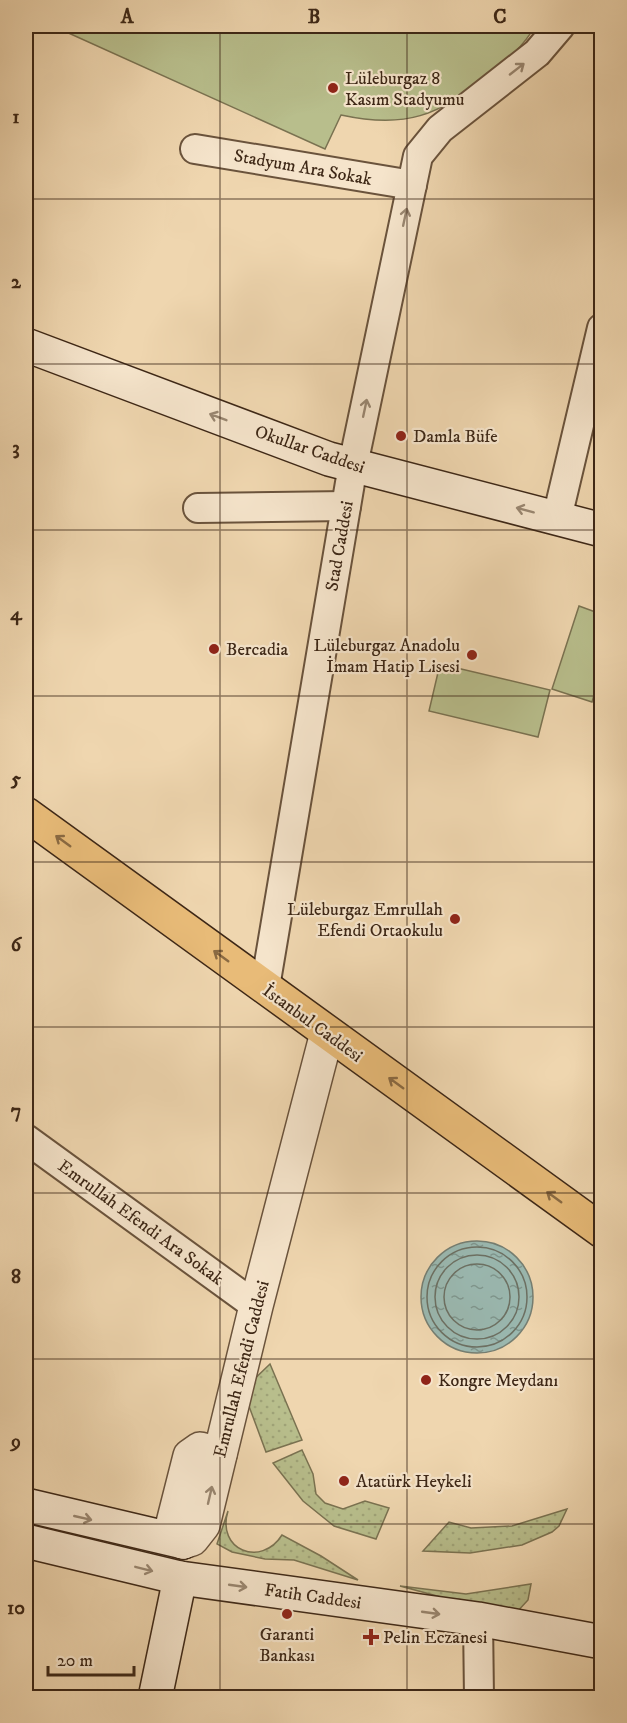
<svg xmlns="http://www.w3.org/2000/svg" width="627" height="1723" viewBox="0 0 627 1723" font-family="'IM FELL DW Pica',serif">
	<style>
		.grass { fill: url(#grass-dots); stroke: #7a7251; stroke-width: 1.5 }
		.pitch { fill: #b8be8c; stroke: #7a7251; stroke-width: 1.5 }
		.water { fill: url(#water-ripples); stroke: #757e72; stroke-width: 1.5 }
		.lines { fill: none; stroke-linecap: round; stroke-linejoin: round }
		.shore { stroke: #6c7063; stroke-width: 1.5 }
		.minor-casing { stroke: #6a533c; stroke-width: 32 }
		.tertiary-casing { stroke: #6a533c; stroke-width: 36 }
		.secondary-casing { stroke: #3d2716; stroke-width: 36 }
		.primary-casing { stroke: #3d2716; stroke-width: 36 }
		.minor { stroke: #f5e4cb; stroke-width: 28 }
		.tertiary { stroke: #f5e4cb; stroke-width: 33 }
		.secondary { stroke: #f5e4cb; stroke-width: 33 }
		.primary { stroke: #e8bb78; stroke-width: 33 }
		.oneway { stroke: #998670 }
		.oneway2 { stroke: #8a6a42 }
		.grid { fill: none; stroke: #3d2716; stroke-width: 1.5; stroke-opacity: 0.55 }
		.poi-dot { fill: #8f2418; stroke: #f5e4cb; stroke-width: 2 }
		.labels { text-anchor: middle; stroke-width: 4.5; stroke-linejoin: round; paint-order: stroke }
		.poi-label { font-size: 18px; fill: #3d2716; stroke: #f5e4cb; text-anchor: start }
		.street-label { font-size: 18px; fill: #3d2716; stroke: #f5e4cb }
		.neatline { fill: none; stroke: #3d2716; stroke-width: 2 }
		.grid-label { font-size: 20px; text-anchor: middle; font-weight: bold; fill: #3d2716 }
	</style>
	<defs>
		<pattern id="grass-dots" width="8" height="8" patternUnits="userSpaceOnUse" patternTransform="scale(1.5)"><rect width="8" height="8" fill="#b8be8c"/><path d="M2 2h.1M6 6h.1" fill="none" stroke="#9fa378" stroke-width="1.8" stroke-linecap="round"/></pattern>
		<pattern id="water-ripples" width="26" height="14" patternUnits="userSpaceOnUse" patternTransform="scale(1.5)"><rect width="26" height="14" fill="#9ab8b0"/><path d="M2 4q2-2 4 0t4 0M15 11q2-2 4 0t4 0" fill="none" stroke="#7f968e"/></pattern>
	</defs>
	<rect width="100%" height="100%" fill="#efd6af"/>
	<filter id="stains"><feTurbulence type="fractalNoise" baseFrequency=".00333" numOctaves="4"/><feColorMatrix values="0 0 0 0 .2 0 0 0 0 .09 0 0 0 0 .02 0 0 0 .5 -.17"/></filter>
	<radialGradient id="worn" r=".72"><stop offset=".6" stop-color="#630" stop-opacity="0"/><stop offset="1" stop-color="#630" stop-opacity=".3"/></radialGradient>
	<g class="grass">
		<polygon points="270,1364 302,1440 266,1452 243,1390"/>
		<polygon points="302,1450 313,1474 316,1494 325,1503 343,1509 365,1501 389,1508 376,1539 334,1526 303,1501 273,1463"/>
		<polygon points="567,1509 559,1526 552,1532 522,1545 470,1553 423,1551 449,1522 471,1528 512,1526"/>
		<path d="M 228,1511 C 216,1550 261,1568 282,1535 L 321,1556 L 358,1580 L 294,1560 L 265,1559 L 232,1552 L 217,1544 Z"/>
		<polygon points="531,1584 528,1600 516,1613 463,1603 400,1586 466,1594"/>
	</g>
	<g class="pitch">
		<path d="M 53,26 L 535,26 C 524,46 506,61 488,75 C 438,116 406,129 341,115 L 325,149 Z"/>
		<polygon points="579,606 601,614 601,672 592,702 552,689"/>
		<polygon points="440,664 550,690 538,737 429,711"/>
	</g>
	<circle class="water" cx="477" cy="1297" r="56"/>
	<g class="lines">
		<g class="shore">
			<circle cx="477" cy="1297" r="50"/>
			<circle cx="477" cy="1297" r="42"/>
			<circle cx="477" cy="1297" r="33"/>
		</g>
		<defs>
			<g id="minor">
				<polyline points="195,149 412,185"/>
				<polyline points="198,508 346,506"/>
				<polyline points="557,518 602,328"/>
				<polyline points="265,987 353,465 418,156 440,129 537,53 560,26"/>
				<polyline points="26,1139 256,1306"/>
				<polyline points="478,1619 479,1698"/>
			</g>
			<g id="tertiary">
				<polyline points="183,1542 192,1539 203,1525 256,1306 327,1033"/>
				<polyline points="183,1542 174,1530 173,1523 190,1456 200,1449 220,1454"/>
			</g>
			<g id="secondary">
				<polyline points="26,345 329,459 602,530"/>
				<polyline points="26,1505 183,1542"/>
				<polyline points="26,1541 180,1578 478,1619 602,1642"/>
				<polyline points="155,1698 180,1578"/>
			</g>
			<polyline id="primary" points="26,814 602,1231"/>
		</defs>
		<use href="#minor" class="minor-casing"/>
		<use href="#tertiary" class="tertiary-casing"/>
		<use href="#secondary" class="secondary-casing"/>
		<use href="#primary" class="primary-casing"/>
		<use href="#minor" class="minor"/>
		<use href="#tertiary" class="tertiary"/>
		<use href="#secondary" class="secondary"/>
		<use href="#primary" class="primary"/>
	</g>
	<defs><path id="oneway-shaft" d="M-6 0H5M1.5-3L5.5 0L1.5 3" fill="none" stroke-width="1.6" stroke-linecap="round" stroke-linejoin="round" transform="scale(1.5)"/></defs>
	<g class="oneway">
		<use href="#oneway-shaft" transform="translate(517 69) rotate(-38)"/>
		<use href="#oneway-shaft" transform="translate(405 217) rotate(-78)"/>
		<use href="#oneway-shaft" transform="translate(365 408) rotate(-78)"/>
		<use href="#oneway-shaft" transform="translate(218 417) rotate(-159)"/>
		<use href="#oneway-shaft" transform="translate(525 510) rotate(-165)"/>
		<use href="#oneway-shaft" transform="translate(210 1495) rotate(-77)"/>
		<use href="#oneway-shaft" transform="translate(83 1518) rotate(13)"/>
		<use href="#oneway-shaft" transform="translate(144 1569) rotate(14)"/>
		<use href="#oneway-shaft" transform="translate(238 1586) rotate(8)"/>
		<use href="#oneway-shaft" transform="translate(431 1613) rotate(8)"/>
	</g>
	<g class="oneway2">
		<use href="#oneway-shaft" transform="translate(63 841) rotate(-144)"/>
		<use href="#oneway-shaft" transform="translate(221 956) rotate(-144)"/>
		<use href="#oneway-shaft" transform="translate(396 1083) rotate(-144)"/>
		<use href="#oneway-shaft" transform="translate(554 1197) rotate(-144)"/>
	</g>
	<path class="grid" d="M 220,26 L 220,1698M 407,26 L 407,1698M 26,199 L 602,199M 26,364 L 602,364M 26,530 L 602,530M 26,696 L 602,696M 26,862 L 602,862M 26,1027 L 602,1027M 26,1193 L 602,1193M 26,1359 L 602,1359M 26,1524 L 602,1524"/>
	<g class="poi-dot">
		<circle cx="333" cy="88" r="6"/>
		<circle cx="401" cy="436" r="6"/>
		<circle cx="214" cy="649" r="6"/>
		<circle cx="472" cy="655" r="6"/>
		<circle cx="455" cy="919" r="6"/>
		<circle cx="426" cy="1380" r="6"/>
		<circle cx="344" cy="1481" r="6"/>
		<circle cx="287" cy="1614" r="6"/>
		<path d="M368 1628h6v6h6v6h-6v6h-6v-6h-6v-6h6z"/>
	</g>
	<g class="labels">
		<g class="poi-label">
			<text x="345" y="84">Lüleburgaz 8<tspan x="345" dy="21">Kasım Stadyumu</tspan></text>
			<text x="413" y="442">Damla Büfe</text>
			<text x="460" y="651" text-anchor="end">Lüleburgaz Anadolu<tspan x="460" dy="21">İmam Hatip Lisesi</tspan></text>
			<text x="226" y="655">Bercadia</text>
			<text x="443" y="915" text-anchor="end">Lüleburgaz Emrullah<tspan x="443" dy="21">Efendi Ortaokulu</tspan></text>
			<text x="438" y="1386">Kongre Meydanı</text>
			<text x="356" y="1487">Atatürk Heykeli</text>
			<text x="287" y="1640" text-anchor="middle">Garanti<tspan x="287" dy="21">Bankası</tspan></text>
			<text x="383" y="1643">Pelin Eczanesi</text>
		</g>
		<g class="street-label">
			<text transform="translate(303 167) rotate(10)" y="6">Stadyum Ara Sokak</text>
			<text transform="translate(310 449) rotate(19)" y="6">Okullar Caddesi</text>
			<text transform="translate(339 546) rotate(-80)" y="6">Stad Caddesi</text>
			<text transform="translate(313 1023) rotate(36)" y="6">İstanbul Caddesi</text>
			<text transform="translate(141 1222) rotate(36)" y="6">Emrullah Efendi Ara Sokak</text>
			<text transform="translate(241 1369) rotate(-76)" y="6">Emrullah Efendi Caddesi</text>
			<text transform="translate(313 1596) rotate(8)" y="6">Fatih Caddesi</text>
		</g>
	</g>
	<rect width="627" height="1723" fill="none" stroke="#efd6af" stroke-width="66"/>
	<path d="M48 1666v9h86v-9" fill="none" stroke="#3d2716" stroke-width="3"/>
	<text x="57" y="1666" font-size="18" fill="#3d2716" stroke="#f5e4cb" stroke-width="4.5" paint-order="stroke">20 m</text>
	<rect x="33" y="33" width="561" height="1657" class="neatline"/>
	<g class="grid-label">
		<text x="127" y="23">A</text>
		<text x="314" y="23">B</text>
		<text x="500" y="23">C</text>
		<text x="16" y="123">1</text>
		<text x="16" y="288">2</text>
		<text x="16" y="454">3</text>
		<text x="16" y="620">4</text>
		<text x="16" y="785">5</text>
		<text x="16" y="951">6</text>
		<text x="16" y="1117">7</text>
		<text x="16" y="1283">8</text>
		<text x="16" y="1448">9</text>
		<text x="16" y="1614">10</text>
	</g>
	<rect width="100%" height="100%" filter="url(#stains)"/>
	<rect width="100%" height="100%" fill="url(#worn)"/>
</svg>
